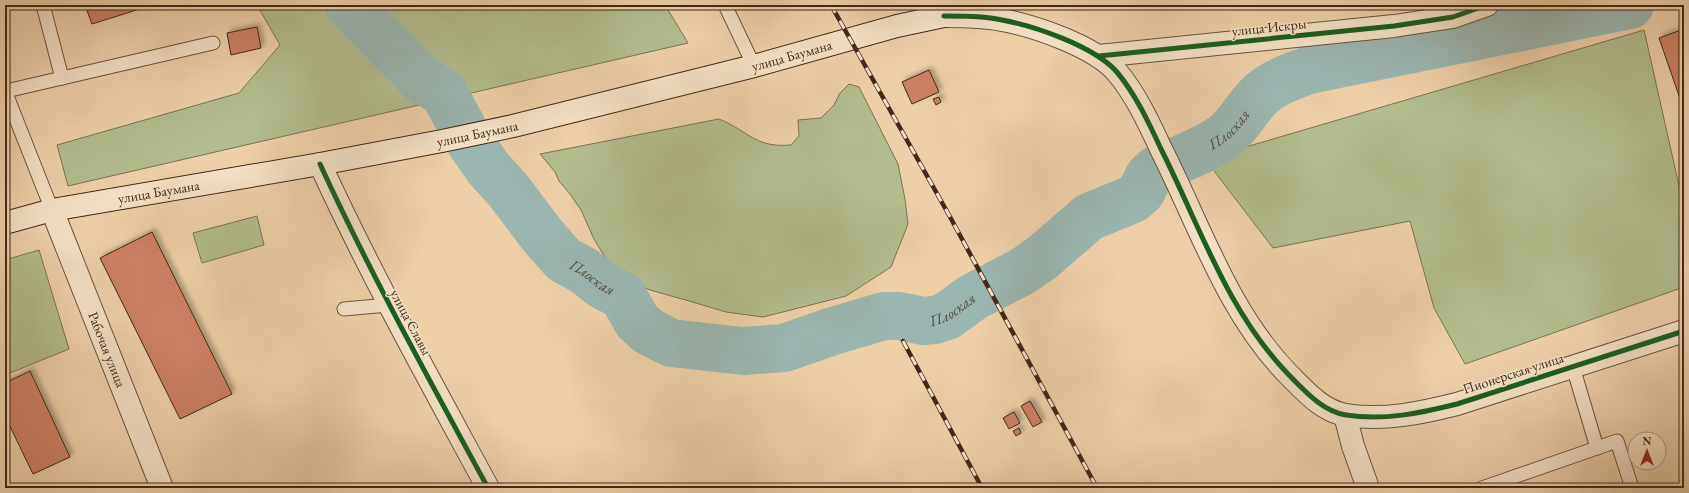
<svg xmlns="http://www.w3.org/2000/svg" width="1689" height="493" viewBox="0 0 1689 493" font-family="'EB Garamond',serif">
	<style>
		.green { fill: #b2bc8d; stroke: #7a7252 }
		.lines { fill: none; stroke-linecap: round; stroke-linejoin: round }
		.river { stroke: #9bb5b0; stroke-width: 48 }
		.building { fill: #cc8062; stroke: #412917; filter: url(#shadow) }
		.service-casing { stroke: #6c533b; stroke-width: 15 }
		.minor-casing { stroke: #6c533b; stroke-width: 24 }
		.tertiary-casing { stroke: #6c533b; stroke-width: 24 }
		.secondary-casing { stroke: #412917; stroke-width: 24 }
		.service { stroke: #f3e0c6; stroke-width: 13 }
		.minor { stroke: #f3e0c6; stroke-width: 22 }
		.tertiary { stroke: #f3e0c6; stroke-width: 22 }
		.secondary { stroke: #f3e0c6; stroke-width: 22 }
		.rail-casing { stroke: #412917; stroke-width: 4.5 }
		.rail { stroke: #f3e0c6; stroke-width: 3; stroke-dasharray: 9; stroke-linecap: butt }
		.cycleway-casing { stroke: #f3e0c6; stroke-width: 8 }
		.cycleway { stroke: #1b5e20; stroke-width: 5 }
		.labels { text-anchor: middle; stroke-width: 3; stroke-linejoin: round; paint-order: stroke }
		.street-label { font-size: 14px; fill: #412917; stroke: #f3e0c6 }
		.water-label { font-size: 15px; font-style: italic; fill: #534536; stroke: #f3e0c6 }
	</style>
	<defs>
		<filter id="shadow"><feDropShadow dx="3.5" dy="-3.5" stdDeviation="2" flood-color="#0004"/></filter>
	</defs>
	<rect width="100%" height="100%" fill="#edd0a8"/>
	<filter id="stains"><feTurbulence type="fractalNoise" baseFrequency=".005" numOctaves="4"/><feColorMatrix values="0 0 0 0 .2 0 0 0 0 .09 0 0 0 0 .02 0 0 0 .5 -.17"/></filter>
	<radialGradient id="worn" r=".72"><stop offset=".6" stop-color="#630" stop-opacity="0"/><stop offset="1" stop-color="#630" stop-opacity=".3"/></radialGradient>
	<g class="green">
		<polygon points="257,5 665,5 688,43 68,186 57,145 239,93 280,45"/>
		<polygon points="1644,30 1684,208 1684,287 1465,364 1434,308 1410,221 1273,248 1205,159"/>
		<path d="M 849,84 L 859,87 L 898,164 L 905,199 L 908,224 L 891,267 L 846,296 L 763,317 L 726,312 L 689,301 L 650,290 L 629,280 L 608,262 L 594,239 L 581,210 L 570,194 L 559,181 L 555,172 L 540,154 L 719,119 C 749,131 754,148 791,145 L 799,136 L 798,120 L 821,118 L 834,105 L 840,93 Z"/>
		<polygon points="257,216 264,245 202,263 193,233"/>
		<polygon points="39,250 69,349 5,375 5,260"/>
	</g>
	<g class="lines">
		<path class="river" id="s1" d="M 349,5 L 421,79 L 444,93 L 470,142 L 488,168 L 508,190 L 542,235 L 564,260 L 583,270 L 602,285 L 623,296 L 637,321 L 648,331 L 671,343 L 743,351 L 784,348 L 833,331 L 884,316 L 899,316 L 923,321 L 935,320 L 947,316 L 973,297 L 1023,271 L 1043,257 L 1089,217 L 1133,199 L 1141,192 L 1149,176 L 1157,169 C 1179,159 1207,150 1226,135 C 1237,126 1243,115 1252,104 C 1266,85 1287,78 1309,70 L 1630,5"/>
	</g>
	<g class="building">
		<polygon points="85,5 149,5 149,6 92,24"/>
		<polygon points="257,27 261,48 231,55 227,33"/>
		<polygon points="1684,29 1684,110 1659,38"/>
		<polygon points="929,70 939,92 912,104 902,82"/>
		<polygon points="939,97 941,102 936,105 933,99"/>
		<polygon points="152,232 232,394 180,419 100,258"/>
		<polygon points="30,371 70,457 33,474 5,416 5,383"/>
		<polygon points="1030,401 1042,422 1033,427 1021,406"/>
		<polygon points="1014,412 1020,423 1009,429 1003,418"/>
		<polygon points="1019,428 1021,433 1016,436 1013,431"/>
	</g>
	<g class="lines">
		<defs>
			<g id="service">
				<polyline points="43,5 62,78"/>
				<polyline points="725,5 754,66"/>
				<polyline points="5,91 52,210"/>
				<polyline points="6,91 213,43"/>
				<polyline points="344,309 388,305"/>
				<polyline points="1573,367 1597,448"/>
				<polyline points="1482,488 1617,441 1632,488"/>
			</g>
			<g id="minor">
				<polyline points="1099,56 1394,26 1453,17 1487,5"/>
				<path d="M 320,164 C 371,275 430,381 488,488"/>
				<path id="s2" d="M 52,210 L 162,488"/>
				<polyline points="1345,415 1353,446 1368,488"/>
			</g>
			<path id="tertiary" d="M 944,16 C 964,16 983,16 1002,20 C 1035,26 1093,46 1116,71 C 1135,93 1149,123 1161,149 C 1200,226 1227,311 1288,374 C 1305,391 1322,411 1346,415 C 1384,421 1421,413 1457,404 L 1684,331"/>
			<g id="secondary">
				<path id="s3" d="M 5,223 L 52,210 L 320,164 L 442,141 L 513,126 L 754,66 L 897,26 L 944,16 L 950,5"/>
			</g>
		</defs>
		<use href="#service" class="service-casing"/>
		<use href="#minor" class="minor-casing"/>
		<use href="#tertiary" class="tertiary-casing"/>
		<use href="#secondary" class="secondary-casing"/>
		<use href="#service" class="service"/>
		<use href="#minor" class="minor"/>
		<use href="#tertiary" class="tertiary"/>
		<use href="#secondary" class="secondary"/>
		<defs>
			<g id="rail">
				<polyline points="831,5 949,215 1097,488"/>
				<polyline points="903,341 982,488"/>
			</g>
		</defs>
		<use href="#rail" class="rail-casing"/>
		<use href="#rail" class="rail"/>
		<defs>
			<g id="cycleway">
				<path d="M 944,16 C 964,16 983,16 1002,20 C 1035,26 1093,46 1116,71 C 1135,93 1149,123 1161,149 C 1200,226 1227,311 1288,374 C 1305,391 1322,411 1346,415 C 1384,421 1421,413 1457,404 L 1684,331"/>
				<polyline points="1099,56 1394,26 1453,17 1487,5"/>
				<path d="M 320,164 C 371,275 430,381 488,488"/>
			</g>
		</defs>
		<use href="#cycleway" class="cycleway-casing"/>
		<use href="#cycleway" class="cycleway"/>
	</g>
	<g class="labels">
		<g class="street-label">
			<text transform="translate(1269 27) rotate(-6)" y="5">улица Искры</text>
			<text dy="5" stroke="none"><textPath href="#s3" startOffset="805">улица Баумана</textPath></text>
			<text dy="5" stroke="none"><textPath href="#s3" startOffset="481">улица Баумана</textPath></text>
			<text dy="5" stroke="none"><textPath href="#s3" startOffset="157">улица Баумана</textPath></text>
			<text transform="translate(411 322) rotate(62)" y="5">улица Славы</text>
			<text dy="5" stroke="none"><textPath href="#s2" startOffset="150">Рабочая улица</textPath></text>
			<text transform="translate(1513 373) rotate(-18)" y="5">Пионерская улица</text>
		</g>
		<g class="water-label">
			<text dy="5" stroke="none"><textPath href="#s1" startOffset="1102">Плоская</textPath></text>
			<text dy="5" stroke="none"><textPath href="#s1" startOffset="370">Плоская</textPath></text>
			<text dy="5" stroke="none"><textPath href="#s1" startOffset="766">Плоская</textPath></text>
		</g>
	</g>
	<rect width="1689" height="493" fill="none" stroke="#edd0a8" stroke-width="20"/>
	<rect x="6" y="6" width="1677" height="481" fill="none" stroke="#412917" stroke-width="2"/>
	<rect x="10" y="10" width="1669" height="473" fill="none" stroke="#412917"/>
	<g transform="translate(1647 451)"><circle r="19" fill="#f3e0c6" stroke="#ac9780"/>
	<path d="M0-3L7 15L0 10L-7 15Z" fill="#8f2418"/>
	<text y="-6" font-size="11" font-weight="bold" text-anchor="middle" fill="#412917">N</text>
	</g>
	<rect width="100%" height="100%" filter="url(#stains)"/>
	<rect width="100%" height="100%" fill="url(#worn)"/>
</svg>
